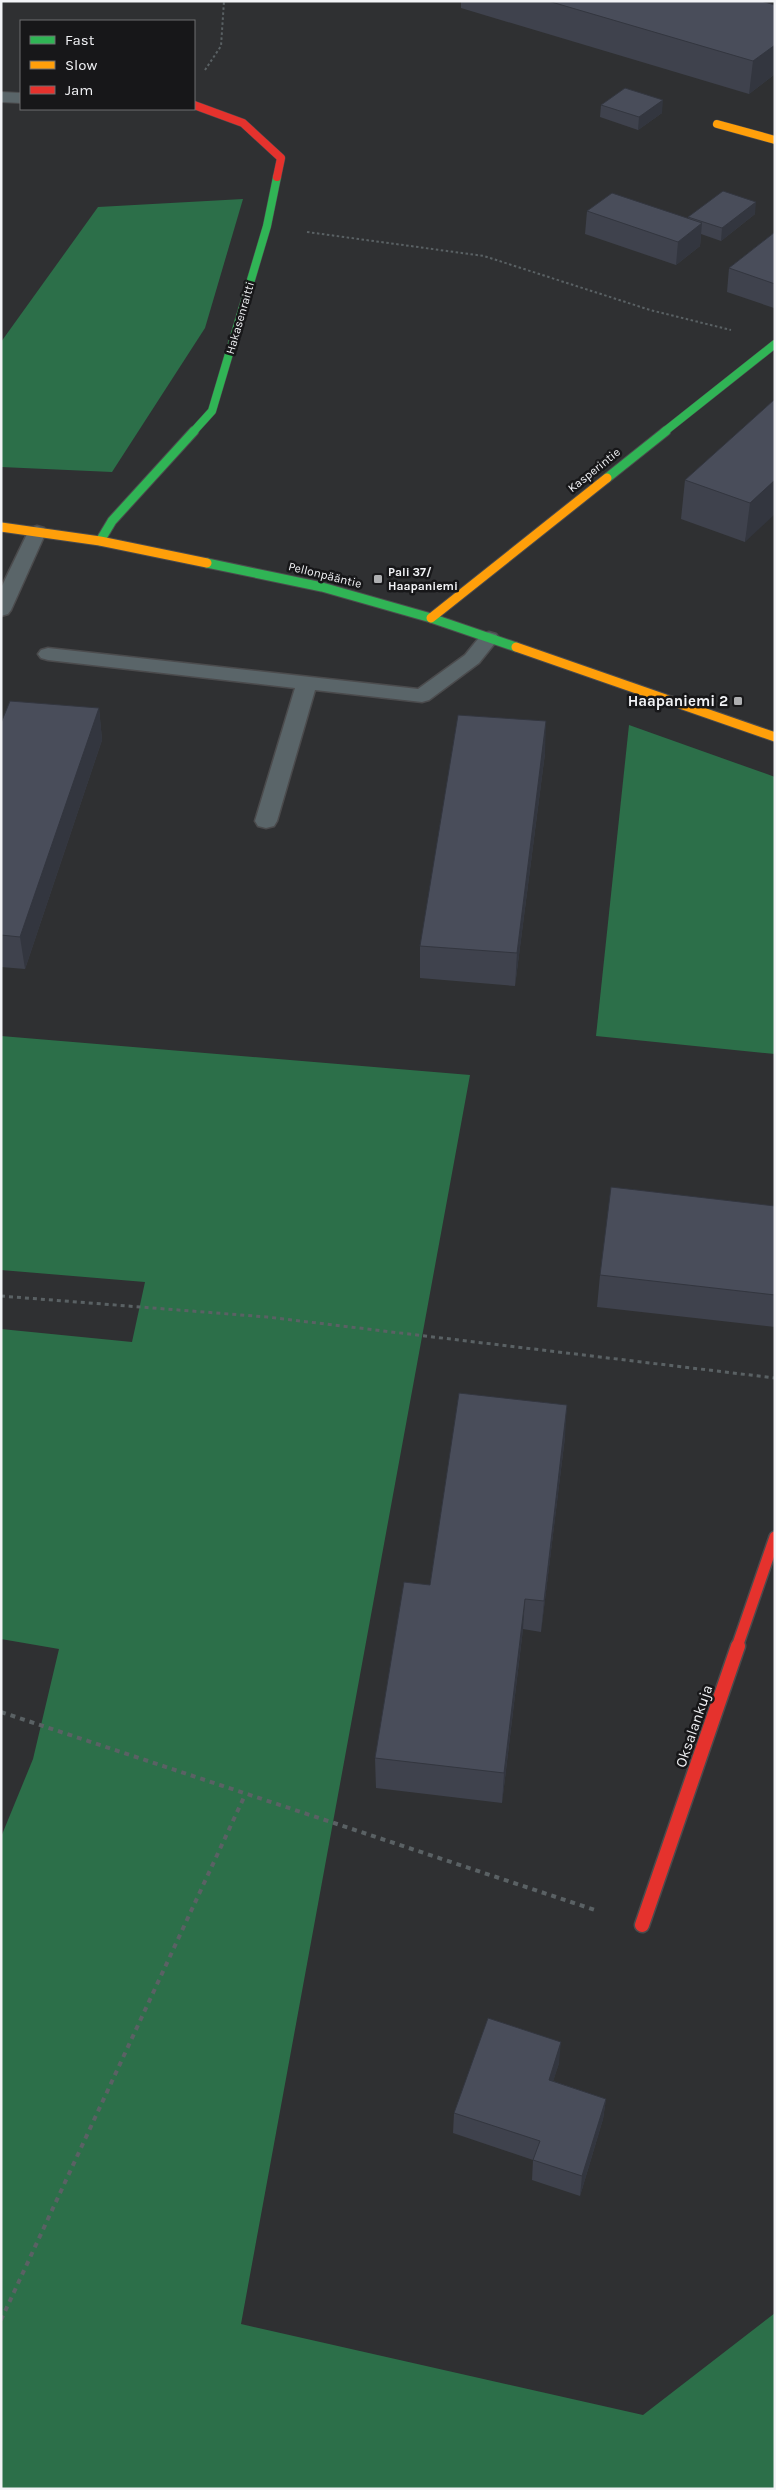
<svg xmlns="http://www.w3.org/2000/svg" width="776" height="2490" viewBox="0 0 776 2490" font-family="Karla,sans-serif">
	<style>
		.forest { fill: #2c6f49 }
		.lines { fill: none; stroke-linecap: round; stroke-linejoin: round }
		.lane-casing { stroke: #4b4b4d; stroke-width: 3 }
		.street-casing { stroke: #4b4b4d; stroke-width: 2 }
		.fast-far1-casing { stroke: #4b4b4d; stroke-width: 9 }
		.fast-casing { stroke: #4b4b4d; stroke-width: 11 }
		.slow-far1-casing { stroke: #4b4b4d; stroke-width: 9 }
		.slow-casing { stroke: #4b4b4d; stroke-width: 11 }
		.jam-far2-casing { stroke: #4b4b4d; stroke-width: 9 }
		.jam-far1-casing { stroke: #4b4b4d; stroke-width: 14 }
		.jam-casing { stroke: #4b4b4d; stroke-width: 17 }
		.path-far2 { stroke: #5a6164; stroke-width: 2; stroke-dasharray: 2.5 2.5; stroke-linecap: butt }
		.path-far1 { stroke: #5a6164; stroke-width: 3; stroke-dasharray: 4 4; stroke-linecap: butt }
		.path { stroke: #5a6164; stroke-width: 4; stroke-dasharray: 5 5; stroke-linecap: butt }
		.lane { fill: #5a6569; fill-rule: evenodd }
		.street { fill: #5a6569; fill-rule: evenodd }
		.fast-far1 { stroke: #30b455; stroke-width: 8 }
		.fast { stroke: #30b455; stroke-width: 9 }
		.slow-far1 { stroke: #ff9f0a; stroke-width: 8 }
		.slow { stroke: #ff9f0a; stroke-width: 9 }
		.jam-far2 { stroke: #e5322d; stroke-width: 8 }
		.jam-far1 { stroke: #e5322d; stroke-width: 11 }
		.jam { stroke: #e5322d; stroke-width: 14 }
		.wall { fill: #3f424d }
		.shaded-wall { fill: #33363f }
		.building { fill: #494d5a; stroke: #33363f }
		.poi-dot { fill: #aeafb1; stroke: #171719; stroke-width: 2 }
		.labels { text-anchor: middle; stroke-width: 5; stroke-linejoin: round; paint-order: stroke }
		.far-street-label { font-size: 12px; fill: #f2f3f6; stroke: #171719 }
		.far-poi-label { font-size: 12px; font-weight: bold; fill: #f2f3f6; stroke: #171719; text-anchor: start }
		.poi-label { font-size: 15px; font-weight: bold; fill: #f2f3f6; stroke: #171719; text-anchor: end }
		.street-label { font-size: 15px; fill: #f2f3f6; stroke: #171719 }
	</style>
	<rect width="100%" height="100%" fill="#2f3032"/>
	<g class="forest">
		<polygon points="243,199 205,328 112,472 1,467 1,342 98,207"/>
		<polygon points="629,725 775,777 775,1054 596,1036"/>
		<polygon points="1,1036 470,1075 241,2324 643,2415 775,2313 775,2489 1,2489 1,1837 33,1759 59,1649 1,1639 1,1329 132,1342 145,1282 1,1270"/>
	</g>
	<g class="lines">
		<defs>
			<g id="lane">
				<polygon points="37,526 44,528 46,532 11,610 8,614 1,616 1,588 28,532 30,528"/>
				<polygon points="489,632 496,634 499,638 479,663 429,700 422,702 315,690 277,821 274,826 266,828 258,826 255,821 295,688 48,660 41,658 38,654 41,650 48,648 418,689 465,655 482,634"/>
			</g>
			<polygon id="street" points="1,92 21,93 21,103 1,102"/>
			<g id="fast-far1">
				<polyline points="193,432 212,411 267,226 277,177"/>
				<polyline points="664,432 775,344"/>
			</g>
			<g id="fast">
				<polyline points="607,478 666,431"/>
				<polyline points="100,541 112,521 194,431"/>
				<polyline points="207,563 322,587 431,618 516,647"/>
			</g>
			<polyline id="slow-far1" points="717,124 775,140"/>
			<g id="slow">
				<polyline points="1,527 100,541 207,563"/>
				<polyline points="431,618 607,478"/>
				<polyline points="516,647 775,737"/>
			</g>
			<polyline id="jam-far2" points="194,105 243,123 281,158 277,177"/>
			<polyline id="jam-far1" points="737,1647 775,1537"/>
			<polyline id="jam" points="642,1925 738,1646"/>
		</defs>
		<use href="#lane" class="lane-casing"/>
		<use href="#street" class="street-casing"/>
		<use href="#fast-far1" class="fast-far1-casing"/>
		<use href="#fast" class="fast-casing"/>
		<use href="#slow-far1" class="slow-far1-casing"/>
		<use href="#slow" class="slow-casing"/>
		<use href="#jam-far2" class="jam-far2-casing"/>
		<use href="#jam-far1" class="jam-far1-casing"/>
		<use href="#jam" class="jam-casing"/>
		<g class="path-far2">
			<polyline points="205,70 221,46 224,1"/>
			<polyline points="307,232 484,256 650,310 731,330"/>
		</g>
		<polyline class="path-far1" points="1,1296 267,1317 775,1378"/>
		<g class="path">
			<polyline points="1,1712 598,1911"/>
			<polyline points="1,2320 245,1795"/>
		</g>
		<use href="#lane" class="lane"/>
		<use href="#street" class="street"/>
		<use href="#fast-far1" class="fast-far1"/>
		<use href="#fast" class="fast"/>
		<use href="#slow-far1" class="slow-far1"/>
		<use href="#slow" class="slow"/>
		<use href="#jam-far2" class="jam-far2"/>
		<use href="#jam-far1" class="jam-far1"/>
		<use href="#jam" class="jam"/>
	</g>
	<g class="wall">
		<polygon points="461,1 761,1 775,5 775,74 749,94 461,8"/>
		<polygon points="601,105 662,113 638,130 600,117"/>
		<polygon points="587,211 688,218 688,217 755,214 721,241 701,234 700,246 676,265 585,234"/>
		<polygon points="775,232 775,307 774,308 727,292 729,268"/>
		<polygon points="775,399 745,542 681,519 685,480"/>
		<polygon points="99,708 102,740 25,969 1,967 1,723"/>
		<polygon points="545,753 515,986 420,978 420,946"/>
		<polygon points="775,1206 775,1327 597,1307 600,1275"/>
		<polygon points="565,1437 541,1632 523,1629 502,1803 376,1788 375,1758 430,1585"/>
		<polygon points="559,2063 553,2081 606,2099 603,2119 580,2196 532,2180 533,2160 453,2133 454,2113"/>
	</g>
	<g class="shaded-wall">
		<polygon points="775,45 775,74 749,94 753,61"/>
		<polygon points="663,100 662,113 638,130 639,117"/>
		<polygon points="756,202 755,214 721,241 722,228"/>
		<polygon points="702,223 700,246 676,265 678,242"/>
		<polygon points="775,480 775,514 745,542 750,503"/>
		<polygon points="99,708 102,740 25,969 20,937"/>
		<polygon points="546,721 545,753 515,986 517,953"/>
		<polygon points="567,1405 565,1437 541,1632 544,1601"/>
		<polygon points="525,1599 523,1629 502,1803 504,1773"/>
		<polygon points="561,2042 559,2063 547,2101 549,2080"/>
		<polygon points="606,2099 603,2119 580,2196 582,2176"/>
	</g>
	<g class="building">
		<polygon points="548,1 761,1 775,5 775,45 753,61"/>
		<polygon points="625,88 663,100 639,117 601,105"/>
		<polygon points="723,191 756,202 722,228 688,217"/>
		<polygon points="612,193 702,223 678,242 587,211"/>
		<polygon points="775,232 775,284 729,268"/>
		<polygon points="775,399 775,480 750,503 685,480"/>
		<polygon points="10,701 99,708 20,937 1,935 1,723"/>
		<polygon points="458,715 546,721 517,953 420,946"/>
		<polygon points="611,1187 775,1206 775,1295 600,1275"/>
		<polygon points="459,1393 567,1405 544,1601 525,1599 504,1773 375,1758 404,1582 430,1585"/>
		<polygon points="488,2018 561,2042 549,2080 606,2099 582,2176 533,2160 540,2141 454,2113"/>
	</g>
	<g class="poi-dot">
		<rect x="373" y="574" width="10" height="10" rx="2.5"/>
		<rect x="733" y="696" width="10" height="10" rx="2.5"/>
	</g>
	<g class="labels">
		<g class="far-street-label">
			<text transform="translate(240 318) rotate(-74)" y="4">Hakasenraitti</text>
			<text transform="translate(594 470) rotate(-39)" y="4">Kasperintie</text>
			<text transform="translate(325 575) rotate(14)" y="4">Pellonpääntie</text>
		</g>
		<g class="far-poi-label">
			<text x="388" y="576">Pali 37/<tspan x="388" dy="14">Haapaniemi</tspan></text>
		</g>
		<g class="poi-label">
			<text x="728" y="706">Haapaniemi 2</text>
		</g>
		<g class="street-label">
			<text transform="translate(694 1726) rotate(-71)" y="5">Oksalankuja</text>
		</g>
	</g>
	<rect width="776" height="2490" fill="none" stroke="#f2f3f6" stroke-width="5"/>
	<rect x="20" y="20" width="175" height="90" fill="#171719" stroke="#6f6f71"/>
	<rect x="30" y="36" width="25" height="8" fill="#30b455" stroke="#6f6f71"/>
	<text x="65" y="45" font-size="15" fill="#f2f3f6">Fast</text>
	<rect x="30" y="61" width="25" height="8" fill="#ff9f0a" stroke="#6f6f71"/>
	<text x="65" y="70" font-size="15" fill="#f2f3f6">Slow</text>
	<rect x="30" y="86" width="25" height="8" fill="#e5322d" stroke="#6f6f71"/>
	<text x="65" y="95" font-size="15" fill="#f2f3f6">Jam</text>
</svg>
